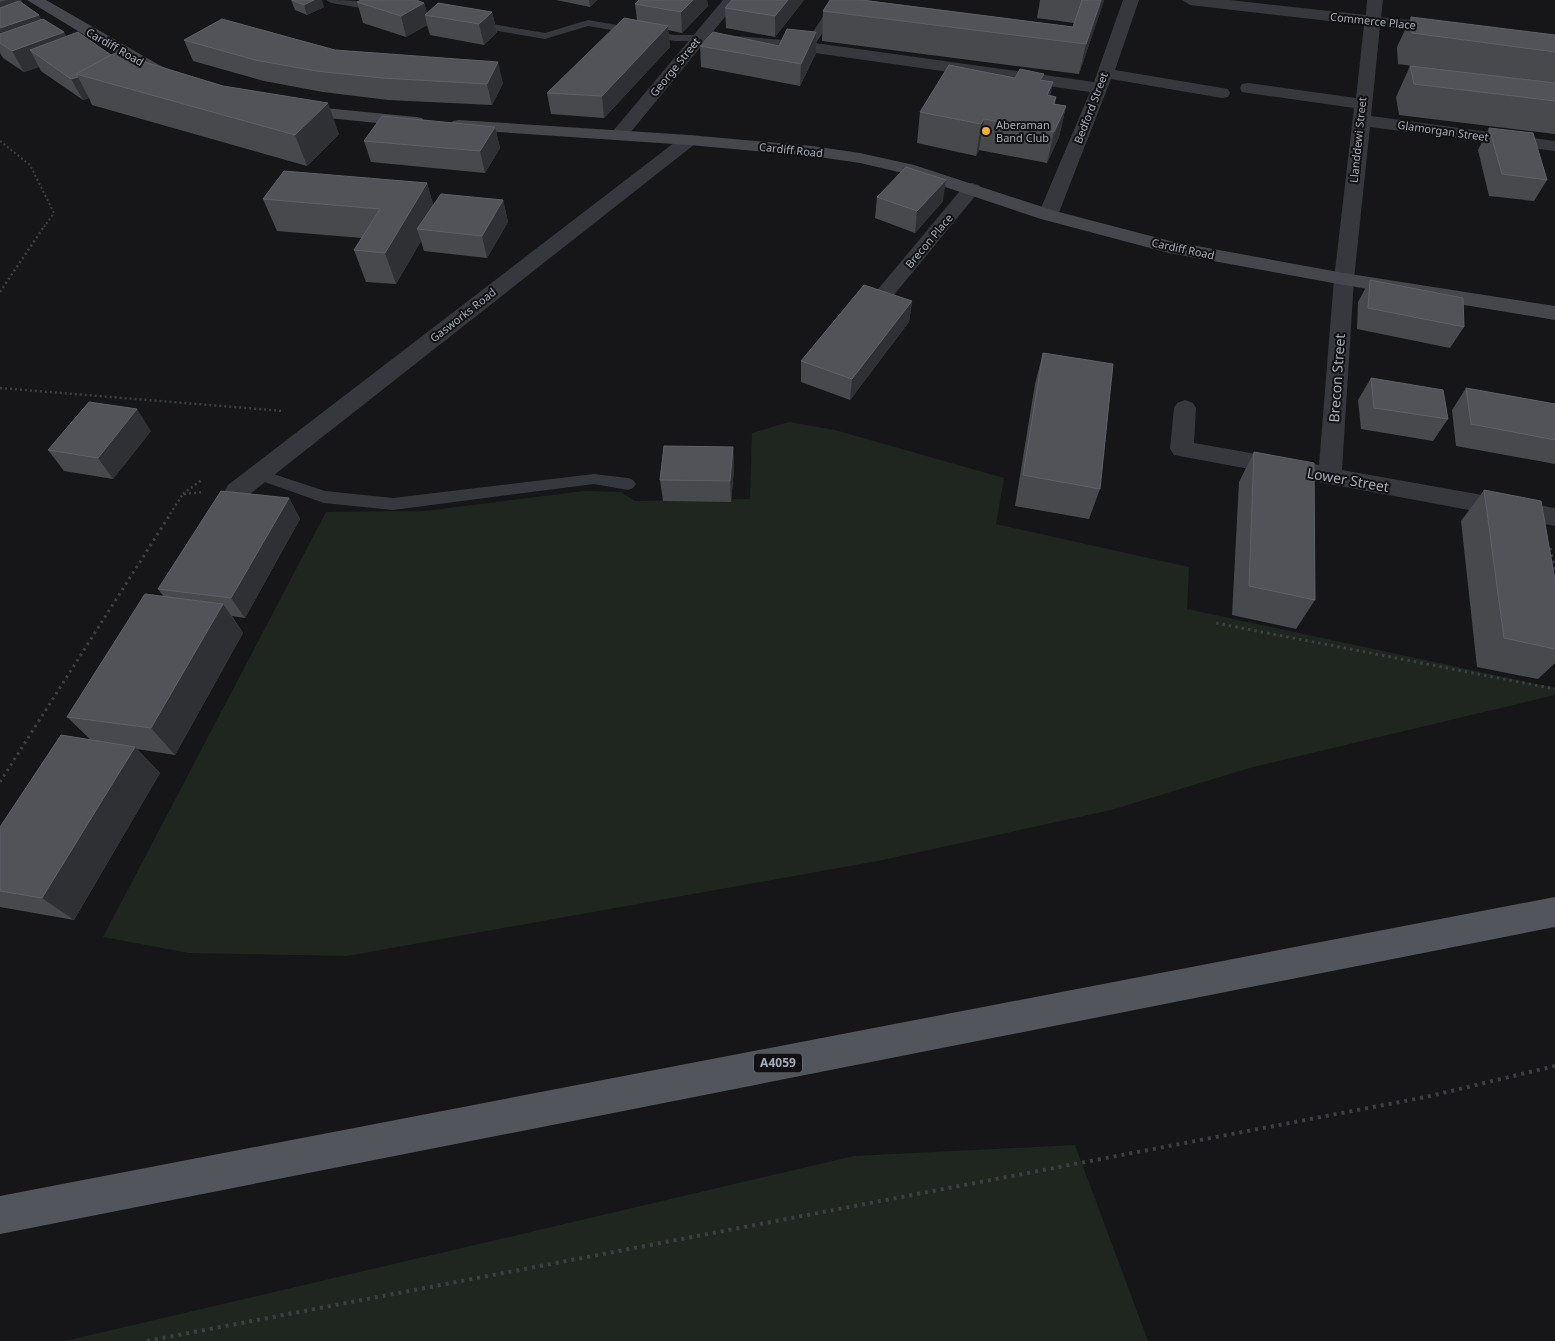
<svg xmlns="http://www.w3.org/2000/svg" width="1555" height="1341" viewBox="0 0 1555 1341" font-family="'Noto Sans',sans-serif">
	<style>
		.green { fill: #1e261f }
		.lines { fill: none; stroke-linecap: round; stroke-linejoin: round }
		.path-far3 { stroke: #3d3f44; stroke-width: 2; stroke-dasharray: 2 2.5; stroke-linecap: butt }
		.path-far2 { stroke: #3d3f44; stroke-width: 2.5; stroke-dasharray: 2 3; stroke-linecap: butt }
		.path-far1 { stroke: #3d3f44; stroke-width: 3; stroke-dasharray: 2.5 4; stroke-linecap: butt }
		.path { stroke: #3d3f44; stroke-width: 4; stroke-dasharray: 3 5; stroke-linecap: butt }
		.lane { fill: #37383d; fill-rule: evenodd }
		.street { fill: #37383d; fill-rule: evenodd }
		.secondary { fill: #45474d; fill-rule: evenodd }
		.primary { fill: #53555c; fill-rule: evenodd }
		.wall { fill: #47494d }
		.shaded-wall { fill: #2f3033 }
		.building { fill: #525359; stroke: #5f6168 }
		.poi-dot { fill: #f2b134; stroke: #111113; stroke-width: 2 }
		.labels { text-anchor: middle; stroke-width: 4; stroke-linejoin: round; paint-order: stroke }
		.far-street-label { font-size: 11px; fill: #a8adb8; stroke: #111113 }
		.far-poi-label { font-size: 11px; fill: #a8adb8; stroke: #111113; text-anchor: start }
		.shield { fill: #111113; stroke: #7b7e86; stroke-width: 1 }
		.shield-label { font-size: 12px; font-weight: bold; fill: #a8adb8 }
		.street-label { font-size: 14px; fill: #a8adb8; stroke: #111113 }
	</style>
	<rect width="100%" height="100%" fill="#161618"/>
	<g class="green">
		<polygon points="789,422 835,430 1004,478 996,524 1189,567 1187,609 1555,688 1555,695 1253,767 1111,810 883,860 347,956 189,953 103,937 326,512 425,511 584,491 621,492 635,501 750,499 752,433"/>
		<polygon points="1075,1145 1148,1341 65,1341 854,1156"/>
	</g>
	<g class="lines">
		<polyline class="path-far3" points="0,141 30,165 54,213 44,227"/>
		<g class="path-far2">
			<polyline points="0,292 45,225"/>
			<polyline points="0,388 283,411"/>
			<polyline points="183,494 203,479"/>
			<polyline points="170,514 183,494 204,492"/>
		</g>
		<g class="path-far1">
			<polyline points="1550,548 1555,571"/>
			<polyline points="1216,623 1555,689"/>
			<polyline points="0,782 171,513"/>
		</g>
		<polyline class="path" points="147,1341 1426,1097 1555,1066"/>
		<g class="lane">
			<path d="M 326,0 C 341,0 373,0 384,8 L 379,11 L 331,3 Z"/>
			<polygon points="834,0 844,0 812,49 804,49 803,47"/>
			<polygon points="588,20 675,35 699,35 704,38 699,41 675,41 588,26 545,39 474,27 469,24 474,21 545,33"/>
			<polygon points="258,469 325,491 393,498 594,474 628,478 633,480 636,484 633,488 628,490 594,484 393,510 324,503 253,478 250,474 253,470"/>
		</g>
		<g class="street">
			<polygon points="723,0 739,0 711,34 808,42 1094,82 1123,0 1139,0 1115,70 1222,88 1228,89 1230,93 1228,97 1222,98 1111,79 1058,215 1055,219 1041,219 1038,215 1090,92 808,52 704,43 625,139 613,139 610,135 613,131"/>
			<polygon points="1182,0 1230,0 1366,15 1367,0 1383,0 1381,17 1445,24 1453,29 1445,34 1380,26 1371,116 1555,141 1555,151 1370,127 1354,279 1342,470 1555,508 1555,526 1174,455 1170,449 1174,408 1177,403 1185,400 1193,403 1196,408 1194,443 1319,465 1334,279 1354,108 1248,93 1242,92 1240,88 1242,84 1248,83 1356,98 1364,25 1190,5"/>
			<polygon points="689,135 695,136 698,140 695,144 246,497 237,500 228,497 225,491 228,485 683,136"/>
			<polygon points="972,183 979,185 981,189 893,296 886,298 879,296 876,292 879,288 965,185"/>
		</g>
		<g class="secondary">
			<polygon points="27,0 46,0 159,65 177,73 179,77 177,81 165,81 147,73"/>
			<polygon points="295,105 416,117 422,118 425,122 422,126 416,127 289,114 286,110 289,106"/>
			<polygon points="459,120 689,135 812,146 860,153 914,165 1055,211 1170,241 1344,273 1555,306 1555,320 1344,285 1169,253 1041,219 903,173 860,163 812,156 689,145 453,129 450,125 453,121"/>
		</g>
		<polygon class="primary" points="1555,897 1555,927 0,1234 0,1196"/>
	</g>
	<g class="wall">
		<polygon points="0,0 21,0 23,4 41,19 64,32 66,36 111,55 339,134 307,166 92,105 89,98 83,100 41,71 39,67 24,72 3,58 0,53"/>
		<polygon points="291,0 324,7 307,15 295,10"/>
		<polygon points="556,0 597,0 590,7"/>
		<polygon points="639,0 707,0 708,6 682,33 668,30 670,47 604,118 551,114 547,93 637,20 635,4"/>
		<polygon points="804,0 775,37 726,28 725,8"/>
		<polygon points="830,0 865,0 1073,27 1074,23 1037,18 1040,0 1104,0 1079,74 822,41 823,11"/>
		<polygon points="357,2 424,3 427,13 492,12 497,32 484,45 430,35 427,25 406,37 363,23"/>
		<polygon points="1411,17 1555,35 1555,134 1399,115 1396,97 1410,66 1441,70 1398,64 1397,47"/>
		<polygon points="184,40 335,50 503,83 492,105 388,100 323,92 264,81 193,61"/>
		<polygon points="700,46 779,46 816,53 800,86 701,67"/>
		<polygon points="1015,78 1053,82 1050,95 1056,97 1055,104 1066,106 1059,137 1047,163 979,150 976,156 917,143 920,112"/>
		<polygon points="495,127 500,148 485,173 371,162 364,141"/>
		<polygon points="1489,128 1547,180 1534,201 1489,196 1478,150"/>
		<polygon points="427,183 433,205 503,200 508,222 487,258 424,251 421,241 396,284 366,282 354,250 362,238 277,231 263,199"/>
		<polygon points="877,197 943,201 915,233 875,218"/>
		<polygon points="1370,280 1464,327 1450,348 1357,329 1358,302"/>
		<polygon points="912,301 909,322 850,400 801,382 801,361"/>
		<polygon points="1043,353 1100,489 1089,519 1015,506 1035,384"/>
		<polygon points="1371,378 1448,419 1433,441 1361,429 1358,400"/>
		<polygon points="1466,388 1555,404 1555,464 1456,446 1452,410"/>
		<polygon points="151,431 113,479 64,471 48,450"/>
		<polygon points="733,447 734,468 731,502 663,501 660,480"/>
		<polygon points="1254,452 1315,600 1296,629 1232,615 1239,482"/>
		<polygon points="1484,490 1555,580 1555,663 1538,679 1477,667 1461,521"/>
		<polygon points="289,498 300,519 245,618 232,616 243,633 175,755 137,749 160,773 74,920 0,907 0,827 91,740 67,717 164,597 158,589"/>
	</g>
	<g class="shaded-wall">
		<polygon points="6,0 21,0 29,16 0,27 0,2"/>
		<polygon points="314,0 322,0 324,7 307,15 304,5"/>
		<polygon points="589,0 597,0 590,7"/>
		<polygon points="693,0 707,0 708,6 682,33 681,12"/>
		<polygon points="788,0 804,0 775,37 775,16"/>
		<polygon points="1101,0 1104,0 1103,4 1079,74 1086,44"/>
		<polygon points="424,3 428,15 425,15 427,25 406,37 401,16"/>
		<polygon points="492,12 497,32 484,45 479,24"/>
		<polygon points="39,15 50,35 0,43 0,28"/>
		<polygon points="668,26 670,47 604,118 602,96"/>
		<polygon points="64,32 75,53 30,50 39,67 24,72 12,51"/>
		<polygon points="816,32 816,53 800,86 801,64"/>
		<polygon points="498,62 503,83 492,105 487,84"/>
		<polygon points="78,77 89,98 83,100 71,79"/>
		<polygon points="1053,82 1047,113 1047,95"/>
		<polygon points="328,103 339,134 307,166 295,135"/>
		<polygon points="1066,106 1059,137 1047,163 1054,132"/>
		<polygon points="984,119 979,150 976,156 981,124"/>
		<polygon points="495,127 500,148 485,173 480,151"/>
		<polygon points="946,180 943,201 915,233 917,211"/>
		<polygon points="427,183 436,214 417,229 421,241 396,284 385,253"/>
		<polygon points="503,200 508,222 487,258 482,236"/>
		<polygon points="912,301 909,322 850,400 852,379"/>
		<polygon points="137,409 151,431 113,479 98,458"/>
		<polygon points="733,447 734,468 731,502 730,481"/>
		<polygon points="289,498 300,519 245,618 231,598"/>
		<polygon points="223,604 243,633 175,755 151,728"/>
		<polygon points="135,747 160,773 74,920 42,898"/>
	</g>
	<g class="building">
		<polygon points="292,0 314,0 304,5"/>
		<polygon points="361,0 416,0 424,3 401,16 357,2"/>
		<polygon points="639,0 693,0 681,12 635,4"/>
		<polygon points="732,0 788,0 775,16 725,8"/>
		<polygon points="830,0 861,0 1073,27 1082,0 1101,0 1086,44 823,11"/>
		<polygon points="19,1 39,15 0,28 0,8"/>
		<polygon points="438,3 492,12 479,24 425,15"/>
		<polygon points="1411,17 1555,35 1555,52 1412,33"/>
		<polygon points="624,18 668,26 602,96 547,93"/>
		<polygon points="43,19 64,32 12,51 0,43 0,34"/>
		<polygon points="222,19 335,50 498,62 487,84 382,78 316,71 255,60 184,40"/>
		<polygon points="787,29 816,32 801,64 700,46 713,32 779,46"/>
		<polygon points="78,32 111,55 76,74 78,77 71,79 30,50"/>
		<polygon points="115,53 223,86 328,103 295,135 76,74"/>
		<polygon points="949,65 1015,78 1020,69 1044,74 1040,80 1053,82 1047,95 1056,97 1053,104 1066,106 1054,132 984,119 981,124 920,112"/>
		<polygon points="1410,66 1555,83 1555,101 1414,84"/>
		<polygon points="382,116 495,127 480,151 364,141"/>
		<polygon points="1489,128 1533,133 1547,180 1502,174"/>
		<polygon points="906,167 946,180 917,211 877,197"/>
		<polygon points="284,171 427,183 385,253 354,250 380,209 263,199"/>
		<polygon points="441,194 503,200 482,236 417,229"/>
		<polygon points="1370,280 1463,298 1464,327 1368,308"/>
		<polygon points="864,285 912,301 852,379 801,361"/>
		<polygon points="1043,353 1113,364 1100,489 1023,475"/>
		<polygon points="1371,378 1443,390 1448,419 1374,408"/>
		<polygon points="1466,388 1555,404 1555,440 1471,424"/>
		<polygon points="89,402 137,409 98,458 48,450"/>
		<polygon points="664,446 733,447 730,481 660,480"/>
		<polygon points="1254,452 1314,463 1315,600 1249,586"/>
		<polygon points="1484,490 1541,501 1555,580 1555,649 1504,638"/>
		<polygon points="221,491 289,498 231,598 158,589"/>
		<polygon points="145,594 223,604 151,728 67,717"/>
		<polygon points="61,735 135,747 42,898 0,891 0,827"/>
	</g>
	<circle class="poi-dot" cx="986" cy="131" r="5"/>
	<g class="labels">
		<g class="far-street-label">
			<text transform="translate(1373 21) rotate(6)" y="4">Commerce Place</text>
			<text transform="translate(115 47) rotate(30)" y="4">Cardiff Road</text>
			<text transform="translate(675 67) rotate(-51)" y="4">George Street</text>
			<text transform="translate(1091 108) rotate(-69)" y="4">Bedford Street</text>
			<text transform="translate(1443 131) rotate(8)" y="4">Glamorgan Street</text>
			<text transform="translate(1358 140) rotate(-84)" y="4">Llanddewi Street</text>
			<text transform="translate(791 150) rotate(6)" y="4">Cardiff Road</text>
			<text transform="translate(929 241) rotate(-50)" y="4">Brecon Place</text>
			<text transform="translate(1183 249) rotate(12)" y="4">Cardiff Road</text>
			<text transform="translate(463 315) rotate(-38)" y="4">Gasworks Road</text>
		</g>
		<g class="far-poi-label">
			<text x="996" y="129">Aberaman<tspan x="996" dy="13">Band Club</tspan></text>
		</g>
		<rect class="shield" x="754" y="1053.5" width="48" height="19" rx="4"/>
		<g class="shield-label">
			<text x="778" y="1067">A4059</text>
		</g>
		<g class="street-label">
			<text transform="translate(1337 378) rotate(-86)" y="5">Brecon Street</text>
			<text transform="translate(1348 480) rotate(10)" y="5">Lower Street</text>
		</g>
	</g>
</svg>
